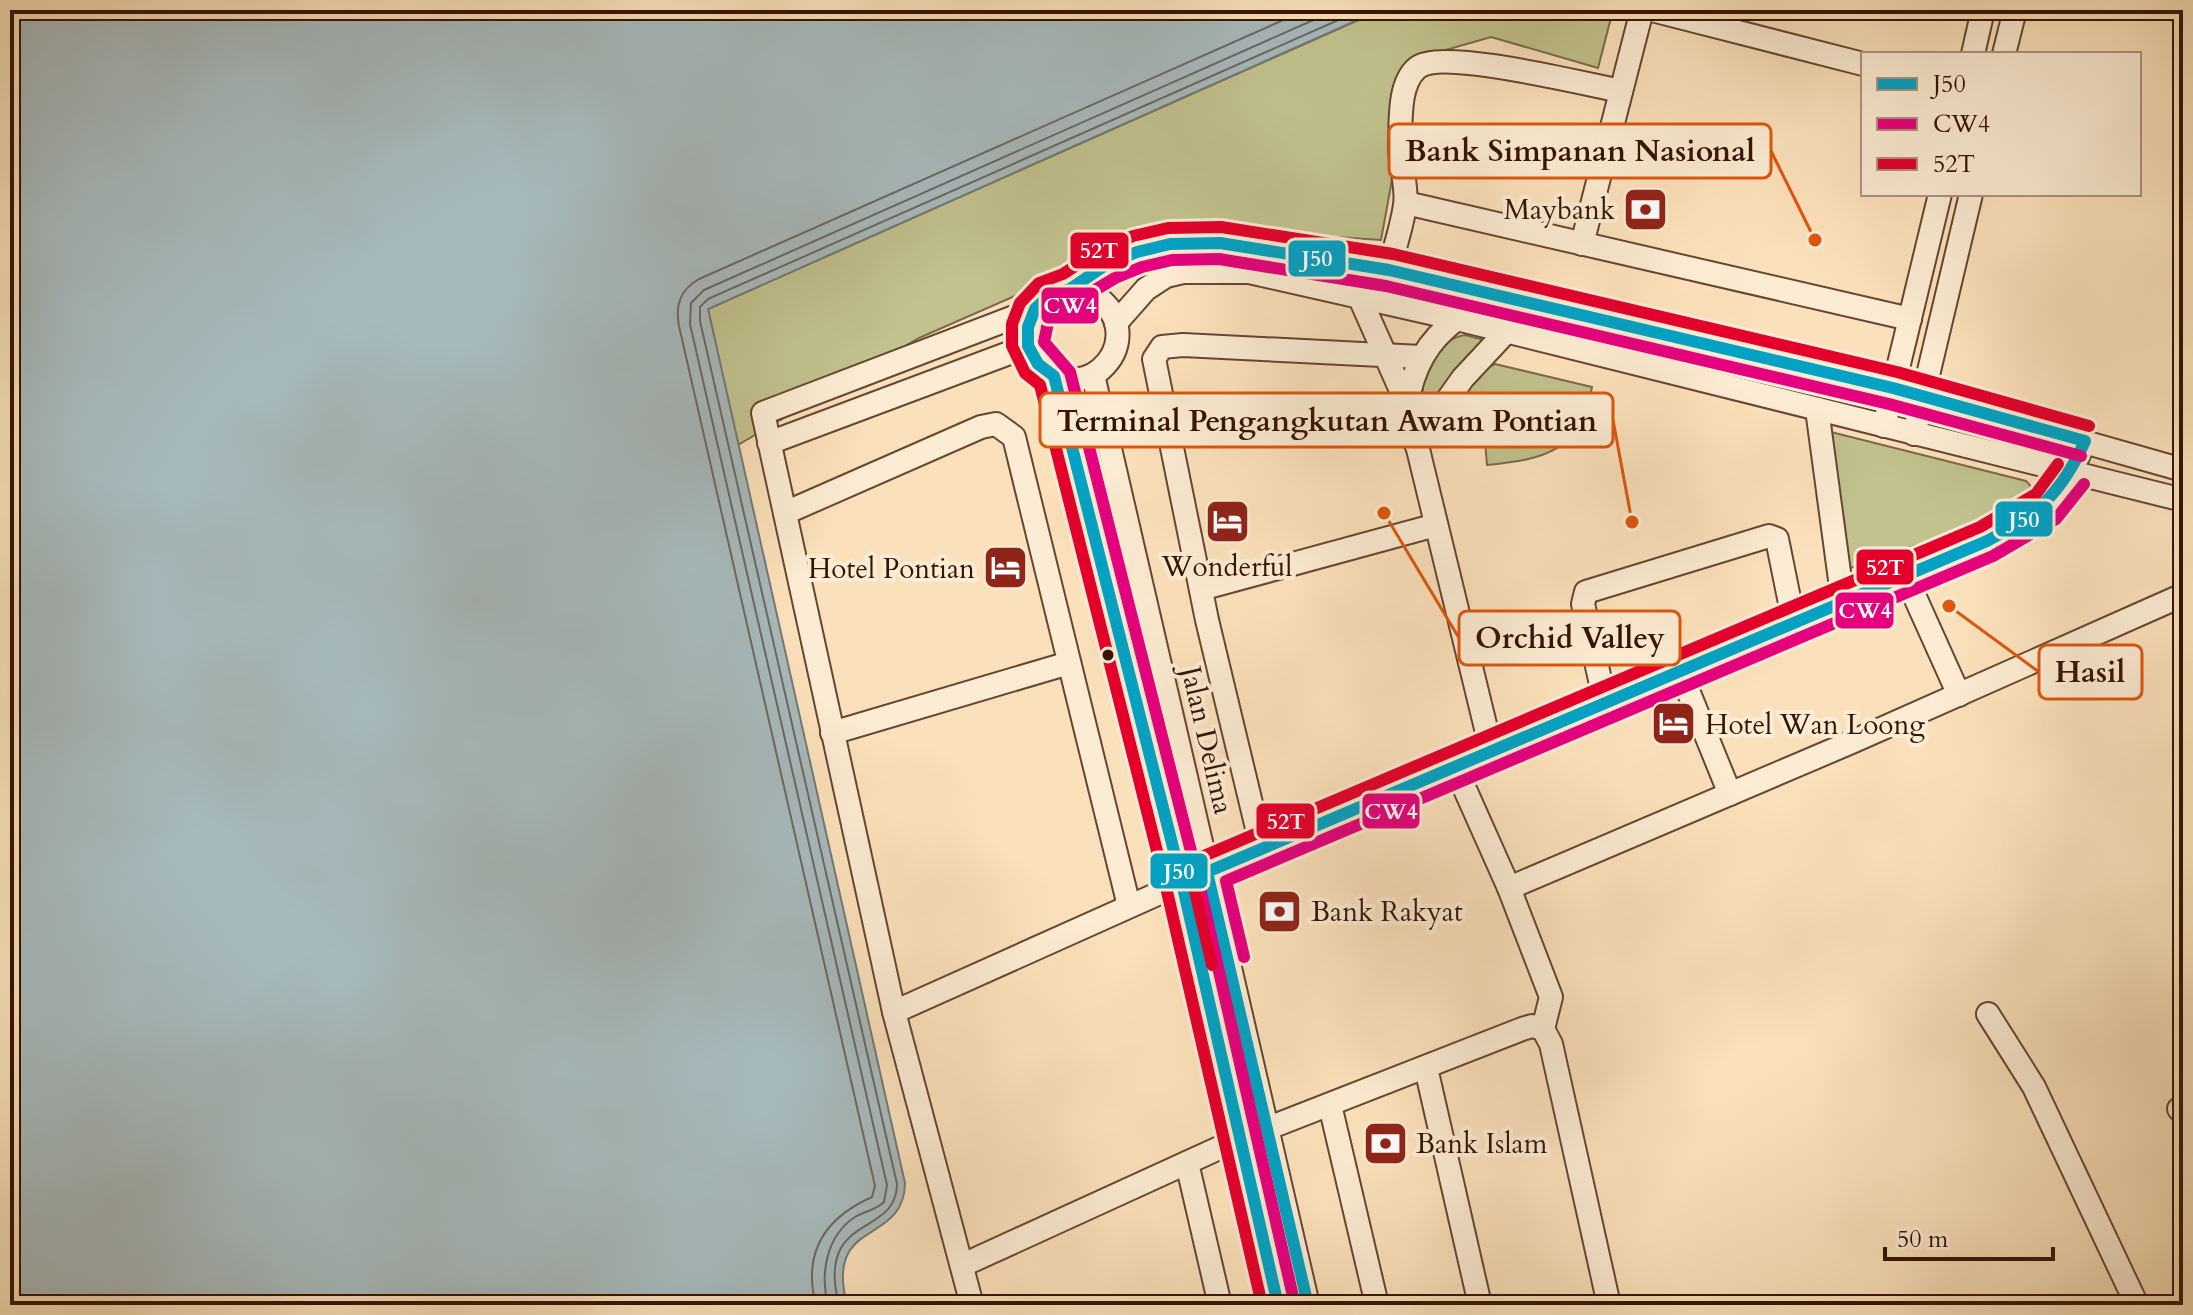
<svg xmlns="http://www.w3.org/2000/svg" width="2193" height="1315" viewBox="0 0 2193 1315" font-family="Cardo,serif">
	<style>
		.green { fill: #c1c28e; stroke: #7b6a4a; stroke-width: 2 }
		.water { fill: #a6babd; stroke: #797773; stroke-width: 2 }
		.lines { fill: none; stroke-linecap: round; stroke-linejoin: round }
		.shore { stroke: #6e6661; stroke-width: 2 }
		.minor-casing { stroke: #664632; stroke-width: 26 }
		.minor { stroke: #fcecd3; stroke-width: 22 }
		.bus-1-casing { stroke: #fcecd3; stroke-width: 18 }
		.bus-2-casing { stroke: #fcecd3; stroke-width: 18 }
		.bus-3-casing { stroke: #fcecd3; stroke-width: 18 }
		.bus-1 { stroke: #03a2c4; stroke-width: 12 }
		.bus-2 { stroke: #e5007d; stroke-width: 12 }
		.bus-3 { stroke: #e4002b; stroke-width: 12 }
		.bus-dot { fill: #351305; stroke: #fcecd3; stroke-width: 3 }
		.labels { text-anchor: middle; stroke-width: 8; stroke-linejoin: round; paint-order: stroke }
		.poi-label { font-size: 28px; fill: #351305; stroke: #fcecd3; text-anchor: start }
		.street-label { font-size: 28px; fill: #351305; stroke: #fcecd3 }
		.leader { fill: none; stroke: #df560c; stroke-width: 3 }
		.callout-dot { fill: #df560c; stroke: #fcecd3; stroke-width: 3 }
		.callout { fill: #fcecd3; stroke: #df560c; stroke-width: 3 }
		.callout-label { font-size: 30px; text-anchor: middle; font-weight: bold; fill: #351305 }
		.line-badge { stroke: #fcecd3; stroke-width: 3 }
		.badge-label { font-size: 22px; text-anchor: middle; font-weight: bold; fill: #fff }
	</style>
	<rect width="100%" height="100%" fill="#fbe1bb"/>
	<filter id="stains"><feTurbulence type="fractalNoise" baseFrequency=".0025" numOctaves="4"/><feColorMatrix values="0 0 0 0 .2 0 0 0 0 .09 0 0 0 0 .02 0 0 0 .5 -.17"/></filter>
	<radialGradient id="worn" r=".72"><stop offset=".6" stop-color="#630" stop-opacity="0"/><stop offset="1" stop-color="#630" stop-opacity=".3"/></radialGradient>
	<g class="green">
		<polygon points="1381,10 1613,10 1598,68 1491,37 1414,59 1381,240 1175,226 919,338 738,445 708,309"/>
		<path d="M 1465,335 L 1492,342 L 1434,404 L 1426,403 C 1413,377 1439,338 1465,335 Z"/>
		<path d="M 1495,364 L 1592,387 C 1580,452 1545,459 1487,465 L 1485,441 L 1468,421 L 1463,400 L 1477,374 Z"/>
		<polygon points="1827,431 2026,481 2037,493 2027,507 1845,570"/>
	</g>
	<path class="water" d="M 10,10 L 1380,10 L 708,309 L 905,1183 C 904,1247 824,1216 847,1305 L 10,1305 Z"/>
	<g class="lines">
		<g class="shore">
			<path d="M 816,1305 C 802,1252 825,1218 872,1197 L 875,1186 L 679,326 C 675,305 680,290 699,279 L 1306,10"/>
			<path d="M 828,1305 C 820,1274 826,1236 855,1217 C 865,1211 876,1210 884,1202 L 887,1185 L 690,324 L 691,303 L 704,290 L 1336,10"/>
			<path d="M 839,1305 C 815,1212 897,1238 897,1184 L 700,321 L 700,307 L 708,299 L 1361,10"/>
		</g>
		<defs>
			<g id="minor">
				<polyline points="1652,10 1863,64"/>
				<polyline points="1973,54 1983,10"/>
				<polyline points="2004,54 2015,10"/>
				<polyline points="1406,203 1910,319"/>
				<polyline points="1582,244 1642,10"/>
				<path d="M 1389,270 C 1394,249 1402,227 1405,205 C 1408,185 1399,164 1400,144 C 1401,122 1398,84 1417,68 C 1441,48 1585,84 1621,91"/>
				<polyline points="1070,289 1107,264 1137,252 1170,244 1220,243 1389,270 1893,388 2183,470"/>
				<polyline points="1359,296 1407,404 1491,749"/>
				<polyline points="1116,323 1146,289 1166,276 1183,272 1249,272 1457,319 2183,500"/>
				<polyline points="1093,375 1308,1305"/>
				<polyline points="1054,376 1182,883 1278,1305"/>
				<path d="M 1407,404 C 1413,368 1427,341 1457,319"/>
				<polyline points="1817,409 1843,602"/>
				<polyline points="1884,426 1940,194"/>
				<polyline points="1914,434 1971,194"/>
				<polyline points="769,443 1028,346"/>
				<polyline points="1416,444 1463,378 1506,332"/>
				<polyline points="785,513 981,427 996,424 1014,437 1129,906"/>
				<polyline points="1905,575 1959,695"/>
				<polyline points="1201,589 1436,525"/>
				<polyline points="1680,671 1730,794"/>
				<polyline points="1605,702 1583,604 1586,592 1769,536 1777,539 1794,623"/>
				<polyline points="832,733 1069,663"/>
				<polyline points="1455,767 1509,888 1551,997 1543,1029"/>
				<polyline points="1262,849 1207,620 1154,359 1162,347 1183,345 1421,357"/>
				<path d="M 1207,872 L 1987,541 C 2042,512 2060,500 2085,441"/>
				<polyline points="1509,888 1854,741 2183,595"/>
				<polyline points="894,1012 1182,883"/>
				<polyline points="1988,1014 2034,1087 2137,1305"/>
				<polyline points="1426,1068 1480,1305"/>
				<polyline points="1330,1105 1377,1305"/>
				<polyline points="2179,1109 2183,1106"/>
				<polyline points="1266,1129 1522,1029 1532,1026 1543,1029 1551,1044 1609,1305"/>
				<polyline points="1187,1163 1220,1305"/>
				<polyline points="963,1265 1241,1138"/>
				<path d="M 972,1305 L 894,1012 L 763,413 L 1035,309 C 1091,258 1146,329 1101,369 C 1092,377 1079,381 1067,379 C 1031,371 1022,340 1035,309"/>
			</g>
		</defs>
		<use href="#minor" class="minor-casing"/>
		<use href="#minor" class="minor"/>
		<defs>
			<path id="bus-1" d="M 1278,1305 L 1182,883 L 1054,376 L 1038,364 L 1028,346 L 1028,327 L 1035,309 L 1050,295 L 1070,289 L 1107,264 L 1137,252 L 1170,244 L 1220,243 L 1389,270 L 1893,388 L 2085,441 C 2061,494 2038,514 1987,541 L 1207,872 L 1308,1305"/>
			<g id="bus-2">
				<polyline points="1244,957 1226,881 1993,556 2056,519 2084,484"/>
				<polyline points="1294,1301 1198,879 1070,372 1044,342 1049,318 1115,278 1142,267 1172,260 1219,259 1386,286 1889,404 2081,456"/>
			</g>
			<g id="bus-3">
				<polyline points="1212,965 1191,874 1199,858 1980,527 2036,494 2058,464"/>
				<polyline points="1262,1305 1166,887 1040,385 1025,373 1012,346 1012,324 1020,303 1039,283 1063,274 1100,250 1133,236 1168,228 1221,227 1393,254 1897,372 2089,426"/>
			</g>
		</defs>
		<use href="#bus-1" class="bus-1-casing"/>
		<use href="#bus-2" class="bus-2-casing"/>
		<use href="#bus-3" class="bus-3-casing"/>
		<use href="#bus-1" class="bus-1"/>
		<use href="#bus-2" class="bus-2"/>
		<use href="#bus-3" class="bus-3"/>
	</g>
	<defs>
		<symbol id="bank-square" viewBox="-11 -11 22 22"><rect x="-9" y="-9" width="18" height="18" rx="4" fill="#8f2418" stroke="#fcecd3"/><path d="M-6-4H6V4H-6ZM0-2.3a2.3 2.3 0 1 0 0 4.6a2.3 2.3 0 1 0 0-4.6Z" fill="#fff"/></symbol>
		<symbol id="hotel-square" viewBox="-11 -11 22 22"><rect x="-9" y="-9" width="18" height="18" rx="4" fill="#8f2418" stroke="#fcecd3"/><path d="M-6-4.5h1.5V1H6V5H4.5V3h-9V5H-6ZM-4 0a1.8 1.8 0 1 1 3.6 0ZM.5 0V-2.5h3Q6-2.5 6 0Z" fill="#fff"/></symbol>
	</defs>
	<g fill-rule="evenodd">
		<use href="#bank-square" x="1620" y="184" width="51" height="51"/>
		<use href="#hotel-square" x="1202" y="496" width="51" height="51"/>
		<use href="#hotel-square" x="980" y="542" width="51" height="51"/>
		<use href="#hotel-square" x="1648" y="698" width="51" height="51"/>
		<use href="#bank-square" x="1254" y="886" width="51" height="51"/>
		<use href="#bank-square" x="1360" y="1118" width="51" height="51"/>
	</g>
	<circle class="bus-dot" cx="1108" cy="655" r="7"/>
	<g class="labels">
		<g class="poi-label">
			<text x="1615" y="219" text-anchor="end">Maybank</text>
			<text x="1227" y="576" text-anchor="middle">Wonderful</text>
			<text x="975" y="578" text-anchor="end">Hotel Pontian</text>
			<text x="1705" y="734">Hotel Wan Loong</text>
			<text x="1311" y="921">Bank Rakyat</text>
			<text x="1416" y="1153">Bank Islam</text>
		</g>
		<g class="street-label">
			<text transform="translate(1208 740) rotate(77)" y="10">Jalan Delima</text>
		</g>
	</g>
	<path class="leader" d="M1815 240L1771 151M1632 522L1613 420M1384 513L1459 638M1949 606L2039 672"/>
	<g class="callout-dot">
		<circle cx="1815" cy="240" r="8"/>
		<circle cx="1632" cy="522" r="8"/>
		<circle cx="1384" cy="513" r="8"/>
		<circle cx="1949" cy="606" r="8"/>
	</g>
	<g class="callout">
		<rect x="1389" y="124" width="382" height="54" rx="8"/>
		<rect x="1040" y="393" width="573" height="54" rx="8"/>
		<rect x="1459" y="611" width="221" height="54" rx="8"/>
		<rect x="2039" y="645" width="103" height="54" rx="8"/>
	</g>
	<g class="callout-label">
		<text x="1580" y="161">Bank Simpanan Nasional</text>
		<text x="1327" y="431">Terminal Pengangkutan Awam Pontian</text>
		<text x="1570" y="648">Orchid Valley</text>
		<text x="2090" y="682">Hasil</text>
	</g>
	<g class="line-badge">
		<rect x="1069" y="231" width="61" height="39" rx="8" fill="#e4002b"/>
		<rect x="1287" y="239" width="60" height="39" rx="8" fill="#03a2c4"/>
		<rect x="1040" y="286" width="60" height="39" rx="8" fill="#e5007d"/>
		<rect x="1994" y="500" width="60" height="38" rx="8" fill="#03a2c4"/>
		<rect x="1855" y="548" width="60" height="38" rx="8" fill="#e4002b"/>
		<rect x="1834" y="591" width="61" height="39" rx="8" fill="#e5007d"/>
		<rect x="1361" y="792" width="60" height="38" rx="8" fill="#e5007d"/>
		<rect x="1255" y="802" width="61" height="38" rx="8" fill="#e4002b"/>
		<rect x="1149" y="852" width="60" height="38" rx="8" fill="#03a2c4"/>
	</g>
	<g class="badge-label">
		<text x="1099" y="258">52T</text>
		<text x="1317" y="266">J50</text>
		<text x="1070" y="313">CW4</text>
		<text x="2024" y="527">J50</text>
		<text x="1885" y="575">52T</text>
		<text x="1865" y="618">CW4</text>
		<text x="1391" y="819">CW4</text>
		<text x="1286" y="829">52T</text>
		<text x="1179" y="879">J50</text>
	</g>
	<rect width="2193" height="1315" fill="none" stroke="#fbe1bb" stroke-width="40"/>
	<rect x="12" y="12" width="2169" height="1291" fill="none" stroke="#351305" stroke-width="4"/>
	<rect x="20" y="20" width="2153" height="1275" fill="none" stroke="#351305" stroke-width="2"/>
	<rect x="1861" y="52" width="280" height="144" fill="#fcecd3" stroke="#ac9581" stroke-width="2"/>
	<rect x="1877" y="78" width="40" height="12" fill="#03a2c4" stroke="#ac9581" stroke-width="2"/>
	<text x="1933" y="92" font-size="24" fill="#351305">J50</text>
	<rect x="1877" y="118" width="40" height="12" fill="#e5007d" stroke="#ac9581" stroke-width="2"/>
	<text x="1933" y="132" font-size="24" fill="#351305">CW4</text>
	<rect x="1877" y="158" width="40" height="12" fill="#e4002b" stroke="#ac9581" stroke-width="2"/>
	<text x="1933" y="172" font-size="24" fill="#351305">52T</text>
	<path d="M1885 1247v12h168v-12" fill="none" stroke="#351305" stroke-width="4"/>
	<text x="1897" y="1247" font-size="24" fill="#351305" stroke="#fcecd3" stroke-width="6" paint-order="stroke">50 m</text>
	<rect width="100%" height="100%" filter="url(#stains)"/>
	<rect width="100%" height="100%" fill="url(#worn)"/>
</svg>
